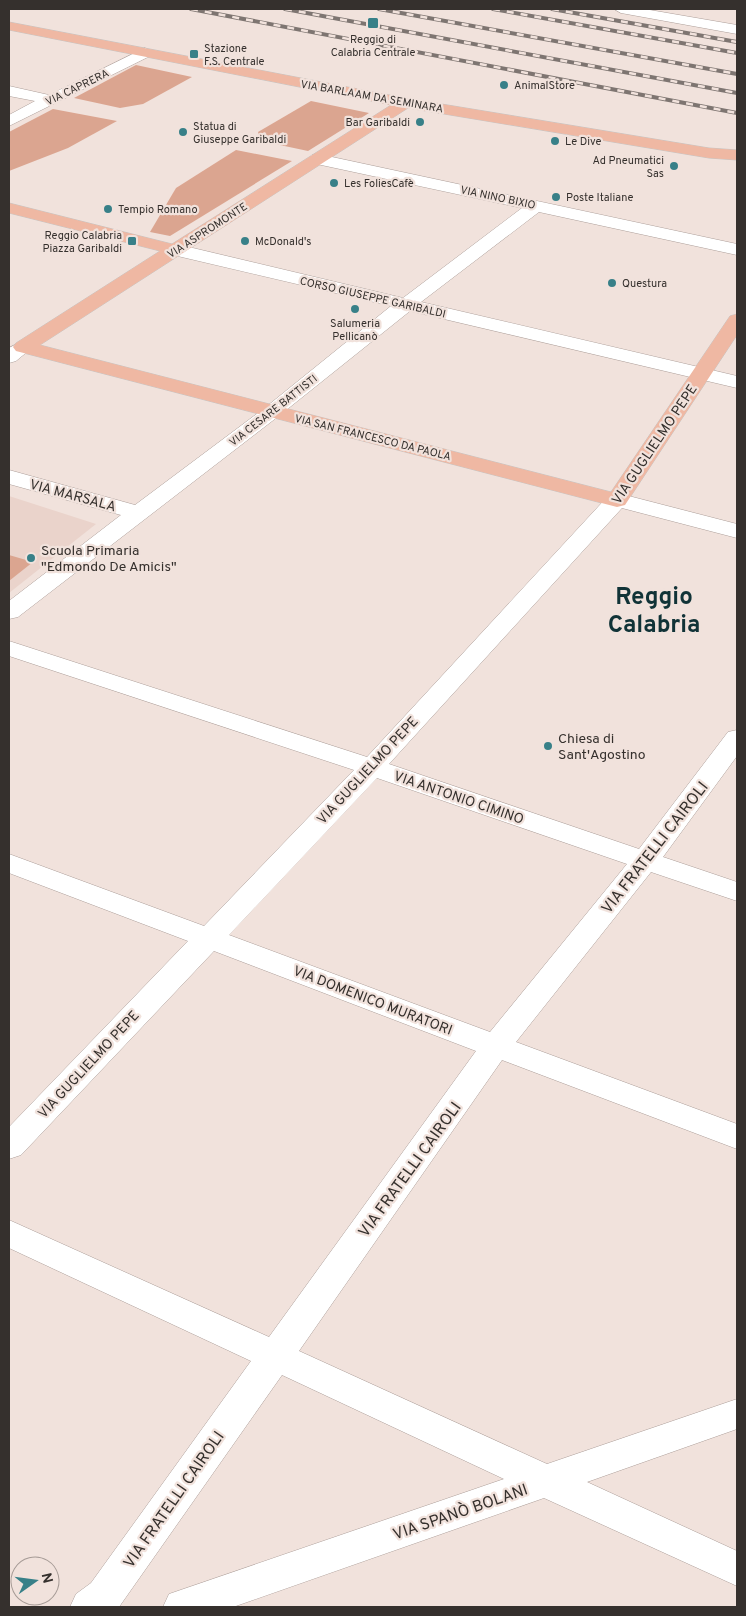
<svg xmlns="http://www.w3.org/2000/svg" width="746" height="1616" viewBox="0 0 746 1616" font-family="Overpass,sans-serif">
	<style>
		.built { fill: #ead3cb }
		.green { fill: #dba590 }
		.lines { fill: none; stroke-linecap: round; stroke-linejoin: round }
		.street-casing { stroke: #ad9f9a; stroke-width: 1 }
		.primary-casing { stroke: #c6c5c4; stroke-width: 1 }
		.street { fill: #fff; fill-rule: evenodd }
		.primary { fill: #efb8a3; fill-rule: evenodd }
		.rail-casing { stroke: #7e7571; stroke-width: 4 }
		.rail { stroke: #f1e2dc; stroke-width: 2.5; stroke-dasharray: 7; stroke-linecap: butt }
		.poi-dot { fill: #388088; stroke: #f1e2dc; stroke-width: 2 }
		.labels { text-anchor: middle; stroke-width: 4.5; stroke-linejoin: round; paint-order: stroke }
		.far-poi-label { font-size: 11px; fill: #35302d; stroke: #f1e2dc; text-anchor: start }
		.far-street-label { font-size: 11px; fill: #35302d; stroke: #f1e2dc }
		.street-label { font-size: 14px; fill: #35302d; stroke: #f1e2dc }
		.poi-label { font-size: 14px; fill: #35302d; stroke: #f1e2dc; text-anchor: start }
		.near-street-label { font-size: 16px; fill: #35302d; stroke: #f1e2dc }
		.town-label { font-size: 24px; font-weight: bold; fill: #113337; stroke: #f1e2dc }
	</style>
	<rect width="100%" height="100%" fill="#f1e2dc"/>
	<polygon class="built" points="9,496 96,524 9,593"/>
	<g class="green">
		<polygon points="136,65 192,77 143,104 120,108 74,98"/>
		<polygon points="311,101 369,113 308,151 261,141 258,132"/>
		<polygon points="53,109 117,121 68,148 9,171 9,132"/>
		<polygon points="236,150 292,161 170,236 150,232 176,188"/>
		<polygon points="9,555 33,562 9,581"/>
	</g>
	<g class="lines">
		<defs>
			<g id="street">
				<polygon points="614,9 644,9 737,25 737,34 621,13"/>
				<polygon points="145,48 153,53 150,56 9,126 9,115 35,101 9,96 9,86 49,95"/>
				<polygon points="318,154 737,244 737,255 539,212 421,302 737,376 737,388 410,311 280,415 18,617 9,619 9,601 121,515 9,484 9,470 135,505 266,407 391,306 169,254 167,250 169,246 176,244 403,298 522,208 312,163 309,159 312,155"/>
				<polygon points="23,341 30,343 33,347 16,361 9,363 9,348"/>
				<path d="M 617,493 L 737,524 L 737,538 L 622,508 L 389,764 L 639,849 L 728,732 L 737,730 L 737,756 L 663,857 L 737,882 L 737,901 L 651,872 L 516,1042 L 737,1124 L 737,1149 L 502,1060 L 299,1351 L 547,1464 L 737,1399 L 737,1429 L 587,1482 L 737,1551 L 737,1586 L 544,1498 L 233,1607 L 163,1607 L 169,1594 L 504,1479 L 282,1375 L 119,1607 L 70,1607 L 76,1594 L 91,1583 L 251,1361 L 9,1248 L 9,1220 L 269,1337 L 476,1051 L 214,951 L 21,1155 L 9,1159 L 9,1127 L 188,941 L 9,873 L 9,854 L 204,926 L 354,770 L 9,656 L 9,641 L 367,757 L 609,495 ZM 377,778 L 627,864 L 490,1032 L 229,935 Z"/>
			</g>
			<polygon id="primary" points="9,22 405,98 709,148 737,150 737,160 709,158 408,108 40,345 611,492 730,316 737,314 737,335 625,505 617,507 16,351 13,347 16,343 160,251 9,213 9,203 172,244 391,105 9,30"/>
		</defs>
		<use href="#street" class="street-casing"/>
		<use href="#primary" class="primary-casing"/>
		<use href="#street" class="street"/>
		<use href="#primary" class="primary"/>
		<defs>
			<g id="rail">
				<polyline points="191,9 737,113"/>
				<polyline points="285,9 737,93"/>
				<polyline points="379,9 737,74"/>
				<polyline points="493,9 737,53"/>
				<polyline points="552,9 737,42"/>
			</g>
		</defs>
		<use href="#rail" class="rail-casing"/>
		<use href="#rail" class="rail"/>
	</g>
	<g class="poi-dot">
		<rect x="367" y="17" width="12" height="12" rx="2.5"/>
		<rect x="189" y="49" width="10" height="10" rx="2.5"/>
		<circle cx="504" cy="85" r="5"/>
		<circle cx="420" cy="122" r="5"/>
		<circle cx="183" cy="132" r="5"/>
		<circle cx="555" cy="141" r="5"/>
		<circle cx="674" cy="166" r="5"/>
		<circle cx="334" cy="183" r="5"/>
		<circle cx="556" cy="197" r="5"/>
		<circle cx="108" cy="209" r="5"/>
		<rect x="127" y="236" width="10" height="10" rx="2.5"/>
		<circle cx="245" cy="241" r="5"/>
		<circle cx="612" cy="283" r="5"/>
		<circle cx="355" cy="309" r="5"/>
		<circle cx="31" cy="558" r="5"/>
		<circle cx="548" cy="746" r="5"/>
	</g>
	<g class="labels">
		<g class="far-poi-label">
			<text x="373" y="43" text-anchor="middle">Reggio di<tspan x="373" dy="13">Calabria Centrale</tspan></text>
			<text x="204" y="52">Stazione<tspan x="204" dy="13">F.S. Centrale</tspan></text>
			<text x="514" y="89">AnimalStore</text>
			<text x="410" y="126" text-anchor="end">Bar Garibaldi</text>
			<text x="193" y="130">Statua di<tspan x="193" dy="13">Giuseppe Garibaldi</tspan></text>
			<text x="565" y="145">Le Dive</text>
			<text x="664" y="164" text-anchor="end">Ad Pneumatici<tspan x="664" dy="13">Sas</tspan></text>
			<text x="344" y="187">Les FoliesCafè</text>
			<text x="566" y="201">Poste Italiane</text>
			<text x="118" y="213">Tempio Romano</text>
			<text x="122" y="239" text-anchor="end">Reggio Calabria<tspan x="122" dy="13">Piazza Garibaldi</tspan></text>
			<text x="255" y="245">McDonald's</text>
			<text x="622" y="287">Questura</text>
			<text x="355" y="327" text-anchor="middle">Salumeria<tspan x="355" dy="13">Pellicanò</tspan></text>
		</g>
		<g class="far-street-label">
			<text transform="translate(77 87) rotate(-26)" y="4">VIA CAPRERA</text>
			<text transform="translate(372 96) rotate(10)" y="4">VIA BARLAAM DA SEMINARA</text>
			<text transform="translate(498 197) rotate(12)" y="4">VIA NINO BIXIO</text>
			<text transform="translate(207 230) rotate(-33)" y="4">VIA ASPROMONTE</text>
			<text transform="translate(373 297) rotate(13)" y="4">CORSO GIUSEPPE GARIBALDI</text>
			<text transform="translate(273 410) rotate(-38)" y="4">VIA CESARE BATTISTI</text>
			<text transform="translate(373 437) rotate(14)" y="4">VIA SAN FRANCESCO DA PAOLA</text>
		</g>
		<g class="street-label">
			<text transform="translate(654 444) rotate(-56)" y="5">VIA GUGLIELMO PEPE</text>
			<text transform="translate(73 495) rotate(15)" y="5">VIA MARSALA</text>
			<text transform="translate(367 770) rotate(-47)" y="5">VIA GUGLIELMO PEPE</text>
			<text transform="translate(459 797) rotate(19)" y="5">VIA ANTONIO CIMINO</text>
			<text transform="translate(373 1000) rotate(21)" y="5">VIA DOMENICO MURATORI</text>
			<text transform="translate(88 1064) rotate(-47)" y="5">VIA GUGLIELMO PEPE</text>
		</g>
		<g class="poi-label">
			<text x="41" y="555">Scuola Primaria<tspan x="41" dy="16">"Edmondo De Amicis"</tspan></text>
			<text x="558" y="743">Chiesa di<tspan x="558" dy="16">Sant'Agostino</tspan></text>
		</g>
		<g class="near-street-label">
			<text transform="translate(654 847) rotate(-52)" y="6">VIA FRATELLI CAIROLI</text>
			<text transform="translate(409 1169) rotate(-54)" y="6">VIA FRATELLI CAIROLI</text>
			<text transform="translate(173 1499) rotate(-55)" y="6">VIA FRATELLI CAIROLI</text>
			<text transform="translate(460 1511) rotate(-19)" y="6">VIA SPANÒ BOLANI</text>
		</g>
		<g class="town-label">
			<text x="654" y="604">Reggio<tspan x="654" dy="28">Calabria</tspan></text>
		</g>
	</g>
	<rect width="746" height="1616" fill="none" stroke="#35302d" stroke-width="20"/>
	<g transform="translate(35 1581) rotate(76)"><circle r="24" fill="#f1e2dc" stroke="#a69b96"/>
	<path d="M0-4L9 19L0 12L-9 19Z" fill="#388088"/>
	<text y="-8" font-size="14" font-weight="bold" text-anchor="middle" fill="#35302d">N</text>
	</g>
</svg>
